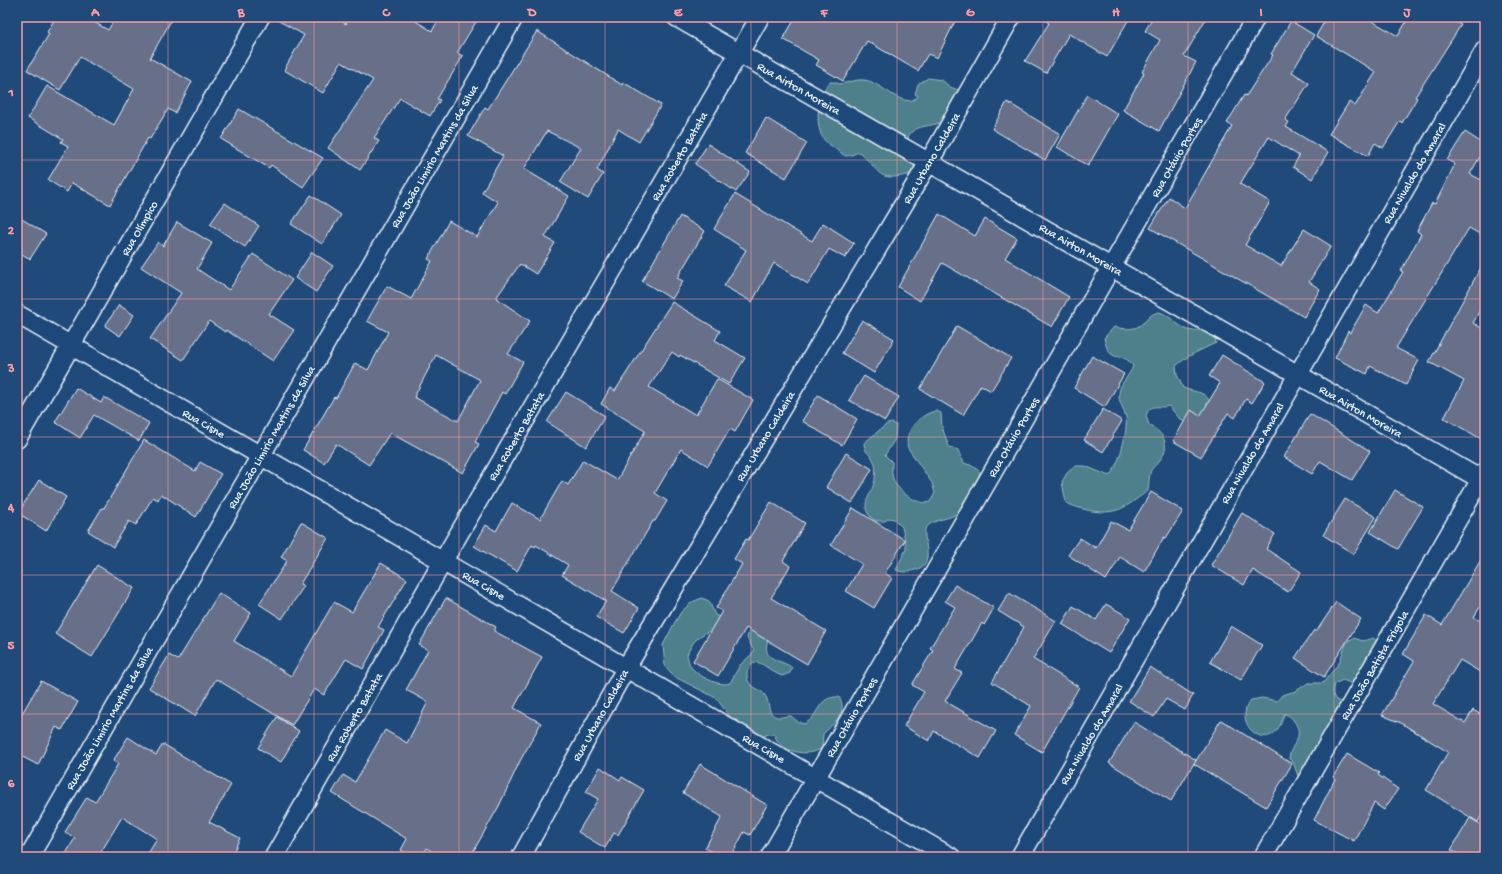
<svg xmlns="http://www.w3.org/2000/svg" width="1502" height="874" viewBox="0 0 1502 874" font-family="'Gochi Hand',sans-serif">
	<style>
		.green { fill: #4e808b; stroke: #9bb8c2 }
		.building { fill: #676f89; stroke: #e8f1f8; fill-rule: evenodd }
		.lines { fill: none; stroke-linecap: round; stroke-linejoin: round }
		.minor-casing { stroke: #e8f1f8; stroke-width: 21 }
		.minor { stroke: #1f4a7a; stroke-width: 18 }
		.grid { fill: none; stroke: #ff9aa2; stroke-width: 1; stroke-opacity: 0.55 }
		.labels { text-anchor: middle; stroke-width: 3; stroke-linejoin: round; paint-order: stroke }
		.street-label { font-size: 12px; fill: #e8f1f8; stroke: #1f4a7a }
		.neatline { fill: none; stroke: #ff9aa2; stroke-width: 1.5 }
		.grid-label { font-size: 13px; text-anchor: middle; font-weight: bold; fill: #ff9aa2 }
	</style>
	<rect width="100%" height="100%" fill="#1f4a7a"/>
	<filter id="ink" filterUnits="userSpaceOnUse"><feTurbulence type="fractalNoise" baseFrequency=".025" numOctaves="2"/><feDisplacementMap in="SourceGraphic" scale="8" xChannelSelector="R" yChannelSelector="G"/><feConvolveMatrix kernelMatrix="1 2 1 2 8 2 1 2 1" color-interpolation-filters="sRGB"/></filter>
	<g filter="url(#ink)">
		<g class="green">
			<path d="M 928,78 L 942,80 L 950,87 L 961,91 C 957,99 952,112 946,119 C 934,129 916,122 908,137 L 917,165 L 911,174 C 875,183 882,171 859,152 C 855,153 851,156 847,156 C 843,156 841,152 837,150 C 832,146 827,144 823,138 C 814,124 818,93 830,82 L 835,82 L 839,84 C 848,83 856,79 864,80 C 881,81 904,112 918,96 L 915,94 L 918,84 Z"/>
			<path d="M 1159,312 C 1169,314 1177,326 1188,330 C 1193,332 1198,329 1203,330 C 1207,330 1211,333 1215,334 L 1216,343 C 1201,350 1188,355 1176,366 L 1177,375 L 1183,388 C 1199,394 1209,390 1211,410 L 1188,424 L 1179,418 L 1169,406 C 1159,409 1150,402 1146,416 L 1149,425 C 1164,433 1171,445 1160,460 C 1157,464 1151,468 1150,473 C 1149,478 1149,485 1148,491 C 1140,496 1131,504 1124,507 C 1107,517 1082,510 1066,503 L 1062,482 L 1067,473 L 1075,466 L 1085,466 L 1109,476 C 1119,467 1128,431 1126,417 C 1124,409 1118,401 1119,394 C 1120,382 1130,376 1133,366 C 1122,349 1110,367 1104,338 L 1114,327 C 1124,329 1135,331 1143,323 C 1149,318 1150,314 1159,312 Z"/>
			<path d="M 936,411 L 941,413 L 942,427 L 949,447 L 958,450 L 964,463 L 973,466 L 980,472 L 979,477 L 959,512 C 949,521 934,517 925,529 C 923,543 936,564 915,570 C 907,572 903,573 896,570 L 906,549 L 906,544 L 902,527 L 894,519 L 889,518 L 885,521 L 876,521 C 854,507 875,492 875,478 C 876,472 876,465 873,459 C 869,453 864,452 864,443 L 887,424 L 892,423 L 896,425 L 895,439 L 885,455 L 892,462 C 892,468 891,474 894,481 C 898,491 918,506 930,502 L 935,493 L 932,483 L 908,448 C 903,431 920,414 936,411 Z"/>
			<path d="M 702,598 L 709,601 L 715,615 L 732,623 C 710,632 696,631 687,655 C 688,659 689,664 691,667 C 698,676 719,687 730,683 L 740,665 L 751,655 L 754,651 L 747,638 L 750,628 L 768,640 C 760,662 783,659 792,668 L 790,673 L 782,676 C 772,673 767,665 757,662 L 752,664 L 747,671 C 746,691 760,685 766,697 C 769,702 768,711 773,715 C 777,719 785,716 791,716 L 798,722 L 804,724 C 820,717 816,696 839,697 C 849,712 833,724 823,734 L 822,748 C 808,758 779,752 774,734 L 769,734 L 760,738 L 734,722 L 716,698 L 675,677 L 665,666 L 663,645 L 675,622 L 681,612 L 692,602 Z"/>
			<path d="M 1354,638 L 1363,641 L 1373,638 L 1377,641 L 1381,650 L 1361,682 L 1352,684 L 1343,680 L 1334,684 C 1332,693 1332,701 1343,702 L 1303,778 L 1298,776 L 1293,762 L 1289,759 C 1290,743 1306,738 1294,721 C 1291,717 1289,715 1284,714 C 1273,761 1229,724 1251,700 L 1262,698 L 1277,701 L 1282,695 L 1296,691 L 1308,683 L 1323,683 L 1339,663 L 1346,644 L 1349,640 Z"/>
		</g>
		<g class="building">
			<polygon points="56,17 85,17 108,30 116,17 173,17 150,58 192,82 175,113 168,109 150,139 148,138 110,205 72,183 67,192 48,180 68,146 61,142 63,139 28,118 47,86 114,125 134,89 80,57 60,90 27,70 49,34 47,32"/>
			<polygon points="272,17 334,17 346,24 350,17 409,17 432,31 440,17 479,17 457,53 463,56 437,99 440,100 430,116 400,98 374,138 379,141 360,170 328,148 373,80 341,62 323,93 284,70 304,35"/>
			<polygon points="796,17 957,17 937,58 928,54 918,71 867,41 843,81 816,65 819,60 783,39"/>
			<polygon points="1040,17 1130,17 1107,57 1069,34 1046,73 1025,61 1049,23"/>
			<polygon points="1153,17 1207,17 1184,56 1196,62 1159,131 1123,110 1144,73 1142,72 1160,40 1145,31"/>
			<polygon points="1327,17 1365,17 1398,36 1409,17 1462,17 1458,23 1461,25 1415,97 1417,98 1402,123 1400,121 1383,148 1375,143 1368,156 1329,134 1349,102 1355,106 1376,72 1316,36"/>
			<polygon points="1291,21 1314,35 1292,72 1309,83 1285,120 1289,122 1286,127 1328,152 1312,179 1293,167 1299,156 1269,137 1240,184 1270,202 1245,245 1281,266 1304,229 1331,246 1309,282 1320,289 1304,317 1150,228 1169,197 1185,208 1232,126 1227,123 1244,95 1246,96 1273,55 1271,54"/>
			<path d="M 537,31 L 622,85 L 623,82 L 661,105 L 639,142 L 618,129 L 597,170 L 603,174 L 588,199 L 560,182 L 581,148 L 547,131 L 524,169 L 569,196 L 545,237 L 555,243 L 536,274 L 520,264 L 496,298 L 530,321 L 508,354 L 523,362 L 505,394 L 502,392 L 475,442 L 479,444 L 463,473 L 390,433 L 369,465 L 336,444 L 324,463 L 303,450 L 334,397 L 336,398 L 355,363 L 368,370 L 388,332 L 367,321 L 387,286 L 411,299 L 432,261 L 428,259 L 449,221 L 477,237 L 498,202 L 482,192 L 503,156 L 468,136 L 485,107 L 488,109 ZM 436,355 L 480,380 L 458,421 L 414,397 Z"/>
			<polygon points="1087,95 1118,114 1088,166 1057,147"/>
			<polygon points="1007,102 1060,134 1045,160 992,129"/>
			<polygon points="239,109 323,158 303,187 271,165 269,168 221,139"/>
			<polygon points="766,118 807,143 786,178 745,153"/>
			<polygon points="1465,132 1485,145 1485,148 1470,174 1485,182 1485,237 1469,228 1396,348 1419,360 1406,385 1370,366 1367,374 1335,358 1348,331 1350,333 1366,305 1378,313 1403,272 1401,271 1421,234 1417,231 1432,203 1435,204 1455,164 1447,160"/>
			<polygon points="708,144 750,172 736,192 695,164"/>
			<polygon points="735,194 812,241 823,223 854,243 845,258 829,249 808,284 774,263 752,302 724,286 746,250 714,229"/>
			<polygon points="311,195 341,215 322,244 291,224"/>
			<polygon points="225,203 259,226 245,247 210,224"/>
			<polygon points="939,214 975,236 985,219 1017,238 1005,258 1069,297 1052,327 942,263 920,301 898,287"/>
			<polygon points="17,216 46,234 30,259 17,251"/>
			<polygon points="680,216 705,231 677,278 683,281 672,299 642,281"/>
			<polygon points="177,222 212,243 197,269 229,290 253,254 292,280 269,314 294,330 273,361 226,330 225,332 209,321 183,360 150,339 181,293 141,267 158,242 163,246"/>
			<polygon points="312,252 333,266 316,292 295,278"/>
			<polygon points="1485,260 1485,301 1473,323 1485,330 1485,441 1444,418 1464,381 1429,362"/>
			<polygon points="672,302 720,331 715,340 745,358 729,384 680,355 679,357 672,352 649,387 696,415 717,379 753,400 735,432 730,429 708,466 681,449 655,493 667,501 655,521 653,521 612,591 639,608 624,633 596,617 606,601 562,575 568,565 536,545 535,547 532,545 517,571 474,546 486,525 496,531 512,503 540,519 562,481 568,485 583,460 617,480 645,431 601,404 610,388 615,391"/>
			<polygon points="119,305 134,315 120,336 105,326"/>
			<polygon points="862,320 894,339 874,373 842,353"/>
			<polygon points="957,326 1011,358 991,391 981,385 963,415 920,389"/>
			<polygon points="1222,355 1265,382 1252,403 1246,399 1235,418 1228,413 1201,457 1173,441 1191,410 1200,416 1220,383 1209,376"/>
			<polygon points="1092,356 1124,374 1105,407 1074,388"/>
			<polygon points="864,376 899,397 885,421 849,400"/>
			<polygon points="76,388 101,403 104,397 149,423 139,441 94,415 80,438 55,422"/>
			<polygon points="566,392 605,416 586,447 547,422"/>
			<polygon points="818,395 857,419 842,445 802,421"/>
			<polygon points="1103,409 1122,421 1103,452 1084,440"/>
			<polygon points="1310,414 1370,451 1352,480 1320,461 1312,474 1284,457"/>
			<polygon points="144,440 195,471 200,462 221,474 196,517 161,494 158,500 153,497 136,525 129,521 113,547 88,531 102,508 104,508"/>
			<polygon points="846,453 872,469 852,503 826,487"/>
			<polygon points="39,480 66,497 46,531 18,513"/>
			<polygon points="1395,490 1423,507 1398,549 1370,532"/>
			<polygon points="1151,492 1183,511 1166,538 1164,537 1144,572 1120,557 1106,580 1068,555 1080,538 1096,548 1111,521 1128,530"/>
			<polygon points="1345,499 1376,517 1354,554 1323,535"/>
			<polygon points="771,502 805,523 783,561 790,566 771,598 826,631 807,664 746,628 718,676 693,661 722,611 716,608 742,564 734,559 746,539 748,540"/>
			<polygon points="853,508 905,540 885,573 892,578 874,608 846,591 862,564 831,545"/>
			<polygon points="1242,513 1275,534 1266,549 1301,572 1288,592 1253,570 1244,585 1211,565"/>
			<polygon points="301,522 328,538 300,584 304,586 282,619 259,604 287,561 281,557"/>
			<polygon points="1485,553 1485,599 1474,617 1485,624 1485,675 1460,660 1433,704 1465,723 1473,710 1485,717 1485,810 1478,822 1426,790 1448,752 1401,723 1382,715 1414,661 1403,654 1426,615 1442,625"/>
			<polygon points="381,563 407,579 378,627 384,630 363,669 346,659 324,695 314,689 292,725 216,679 195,716 149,688 169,655 178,660 219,593 251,613 234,641 291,676 334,602 352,612"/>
			<polygon points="97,565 134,588 92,657 55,634"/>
			<polygon points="955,585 994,608 984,625 982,623 955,669 962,673 945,701 996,731 980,758 934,731 929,741 904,726 924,692 912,685 933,650 930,648 955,607 945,601"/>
			<polygon points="1009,593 1056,621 1033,659 1079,687 1042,752 1014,735 1031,706 992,682 1024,627 998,611"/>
			<polygon points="446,598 496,627 494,631 542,657 514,708 541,723 520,761 499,806 470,857 440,857 427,848 422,857 412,857 401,850 407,839 332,793 343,775 355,782 385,730 407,743 428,702 406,690 428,650 419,645"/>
			<polygon points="1336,602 1361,619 1324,677 1295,658 1314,630 1316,632"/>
			<polygon points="1106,604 1130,618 1109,653 1062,624 1073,606 1096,620"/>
			<polygon points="1231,626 1262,645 1241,680 1210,662"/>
			<polygon points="1150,667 1193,695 1185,710 1166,699 1154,717 1129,701"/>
			<polygon points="41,681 78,702 62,730 56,727 38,765 17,754 17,722"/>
			<polygon points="277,717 299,731 281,762 258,748"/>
			<polygon points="1221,720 1292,764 1266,807 1194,764"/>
			<polygon points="1134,722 1196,760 1171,801 1109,763"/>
			<polygon points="128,737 156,755 163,744 231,785 209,822 240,838 231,857 146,857 157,839 122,817 98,857 64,857 75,838 65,832 87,797 95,802 118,764 113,761"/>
			<polygon points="1347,754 1379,773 1378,775 1398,789 1384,810 1374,803 1354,841 1314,820 1335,779 1333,777"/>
			<polygon points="700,764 767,805 750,835 744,832 731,857 721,857 705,848 722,817 683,793"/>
			<polygon points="600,767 620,780 622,777 644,790 618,835 614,833 605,848 578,832 598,799 586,792"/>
			<polygon points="1470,818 1485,827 1485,857 1463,857 1451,850"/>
		</g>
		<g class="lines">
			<defs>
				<g id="minor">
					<polyline points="676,17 1485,482"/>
					<polyline points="17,314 951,857"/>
					<polyline points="17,439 260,17"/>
					<polyline points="29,857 514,17"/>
					<polyline points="274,857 443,561 760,17"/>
					<polyline points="521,857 626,668 929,162 1011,17"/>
					<polyline points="770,857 1256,17"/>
					<polyline points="1020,857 1485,50"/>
					<polyline points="1263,857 1485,472"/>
				</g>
			</defs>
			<use href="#minor" class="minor-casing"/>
			<use href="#minor" class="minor"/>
		</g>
	</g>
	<path class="grid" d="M 168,17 L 168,857M 314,17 L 314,857M 459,17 L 459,857M 605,17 L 605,857M 751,17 L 751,857M 897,17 L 897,857M 1043,17 L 1043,857M 1188,17 L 1188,857M 1334,17 L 1334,857M 17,160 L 1485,160M 17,299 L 1485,299M 17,437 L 1485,437M 17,575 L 1485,575M 17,714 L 1485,714"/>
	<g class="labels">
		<g class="street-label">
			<text transform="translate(799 88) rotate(30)" y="4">Rua Airton Moreira</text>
			<text transform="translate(434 156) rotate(-60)" y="4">Rua João Limirio Martins da Silva</text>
			<text transform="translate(679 156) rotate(-60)" y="4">Rua Roberto Batata</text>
			<text transform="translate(1176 157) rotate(-60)" y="4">Rua Otávio Portes</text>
			<text transform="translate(931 158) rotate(-60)" y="4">Rua Urbano Caldeira</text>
			<text transform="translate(1414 173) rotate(-60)" y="4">Rua Nivaldo do Amaral</text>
			<text transform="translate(139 228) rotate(-60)" y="4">Rua Olímpico</text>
			<text transform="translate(1081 249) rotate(30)" y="4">Rua Airton Moreira</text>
			<text transform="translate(1361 411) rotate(30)" y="4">Rua Airton Moreira</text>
			<text transform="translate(204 423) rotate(30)" y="4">Rua Cisne</text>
			<text transform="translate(516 436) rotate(-60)" y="4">Rua Roberto Batata</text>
			<text transform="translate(765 436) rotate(-59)" y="4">Rua Urbano Caldeira</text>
			<text transform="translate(271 437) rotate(-60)" y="4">Rua João Limirio Martins da Silva</text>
			<text transform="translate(1013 437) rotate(-60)" y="4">Rua Otávio Portes</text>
			<text transform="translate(1252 453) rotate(-60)" y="4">Rua Nivaldo do Amaral</text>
			<text transform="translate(484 585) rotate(30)" y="4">Rua Cisne</text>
			<text transform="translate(1374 665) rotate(-60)" y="4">Rua João Batista Frigola</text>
			<text transform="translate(600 715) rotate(-61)" y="4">Rua Urbano Caldeira</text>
			<text transform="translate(354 717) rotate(-60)" y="4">Rua Roberto Batata</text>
			<text transform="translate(851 717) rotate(-60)" y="4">Rua Otávio Portes</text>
			<text transform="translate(109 718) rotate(-60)" y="4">Rua João Limirio Martins da Silva</text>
			<text transform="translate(1091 734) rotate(-60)" y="4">Rua Nivaldo do Amaral</text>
			<text transform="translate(764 748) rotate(30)" y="4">Rua Cisne</text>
		</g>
	</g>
	<rect width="1502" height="874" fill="none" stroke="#1f4a7a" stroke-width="44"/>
	<rect x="22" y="22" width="1458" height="830" class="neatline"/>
	<g class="grid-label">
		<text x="95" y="16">A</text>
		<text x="241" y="16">B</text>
		<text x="386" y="16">C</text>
		<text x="532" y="16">D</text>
		<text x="678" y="16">E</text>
		<text x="824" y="16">F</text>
		<text x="970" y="16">G</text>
		<text x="1116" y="16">H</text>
		<text x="1261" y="16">I</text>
		<text x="1407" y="16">J</text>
		<text x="11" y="96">1</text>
		<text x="11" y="234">2</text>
		<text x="11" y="372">3</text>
		<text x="11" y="511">4</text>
		<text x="11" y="649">5</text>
		<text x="11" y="787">6</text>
	</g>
</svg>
